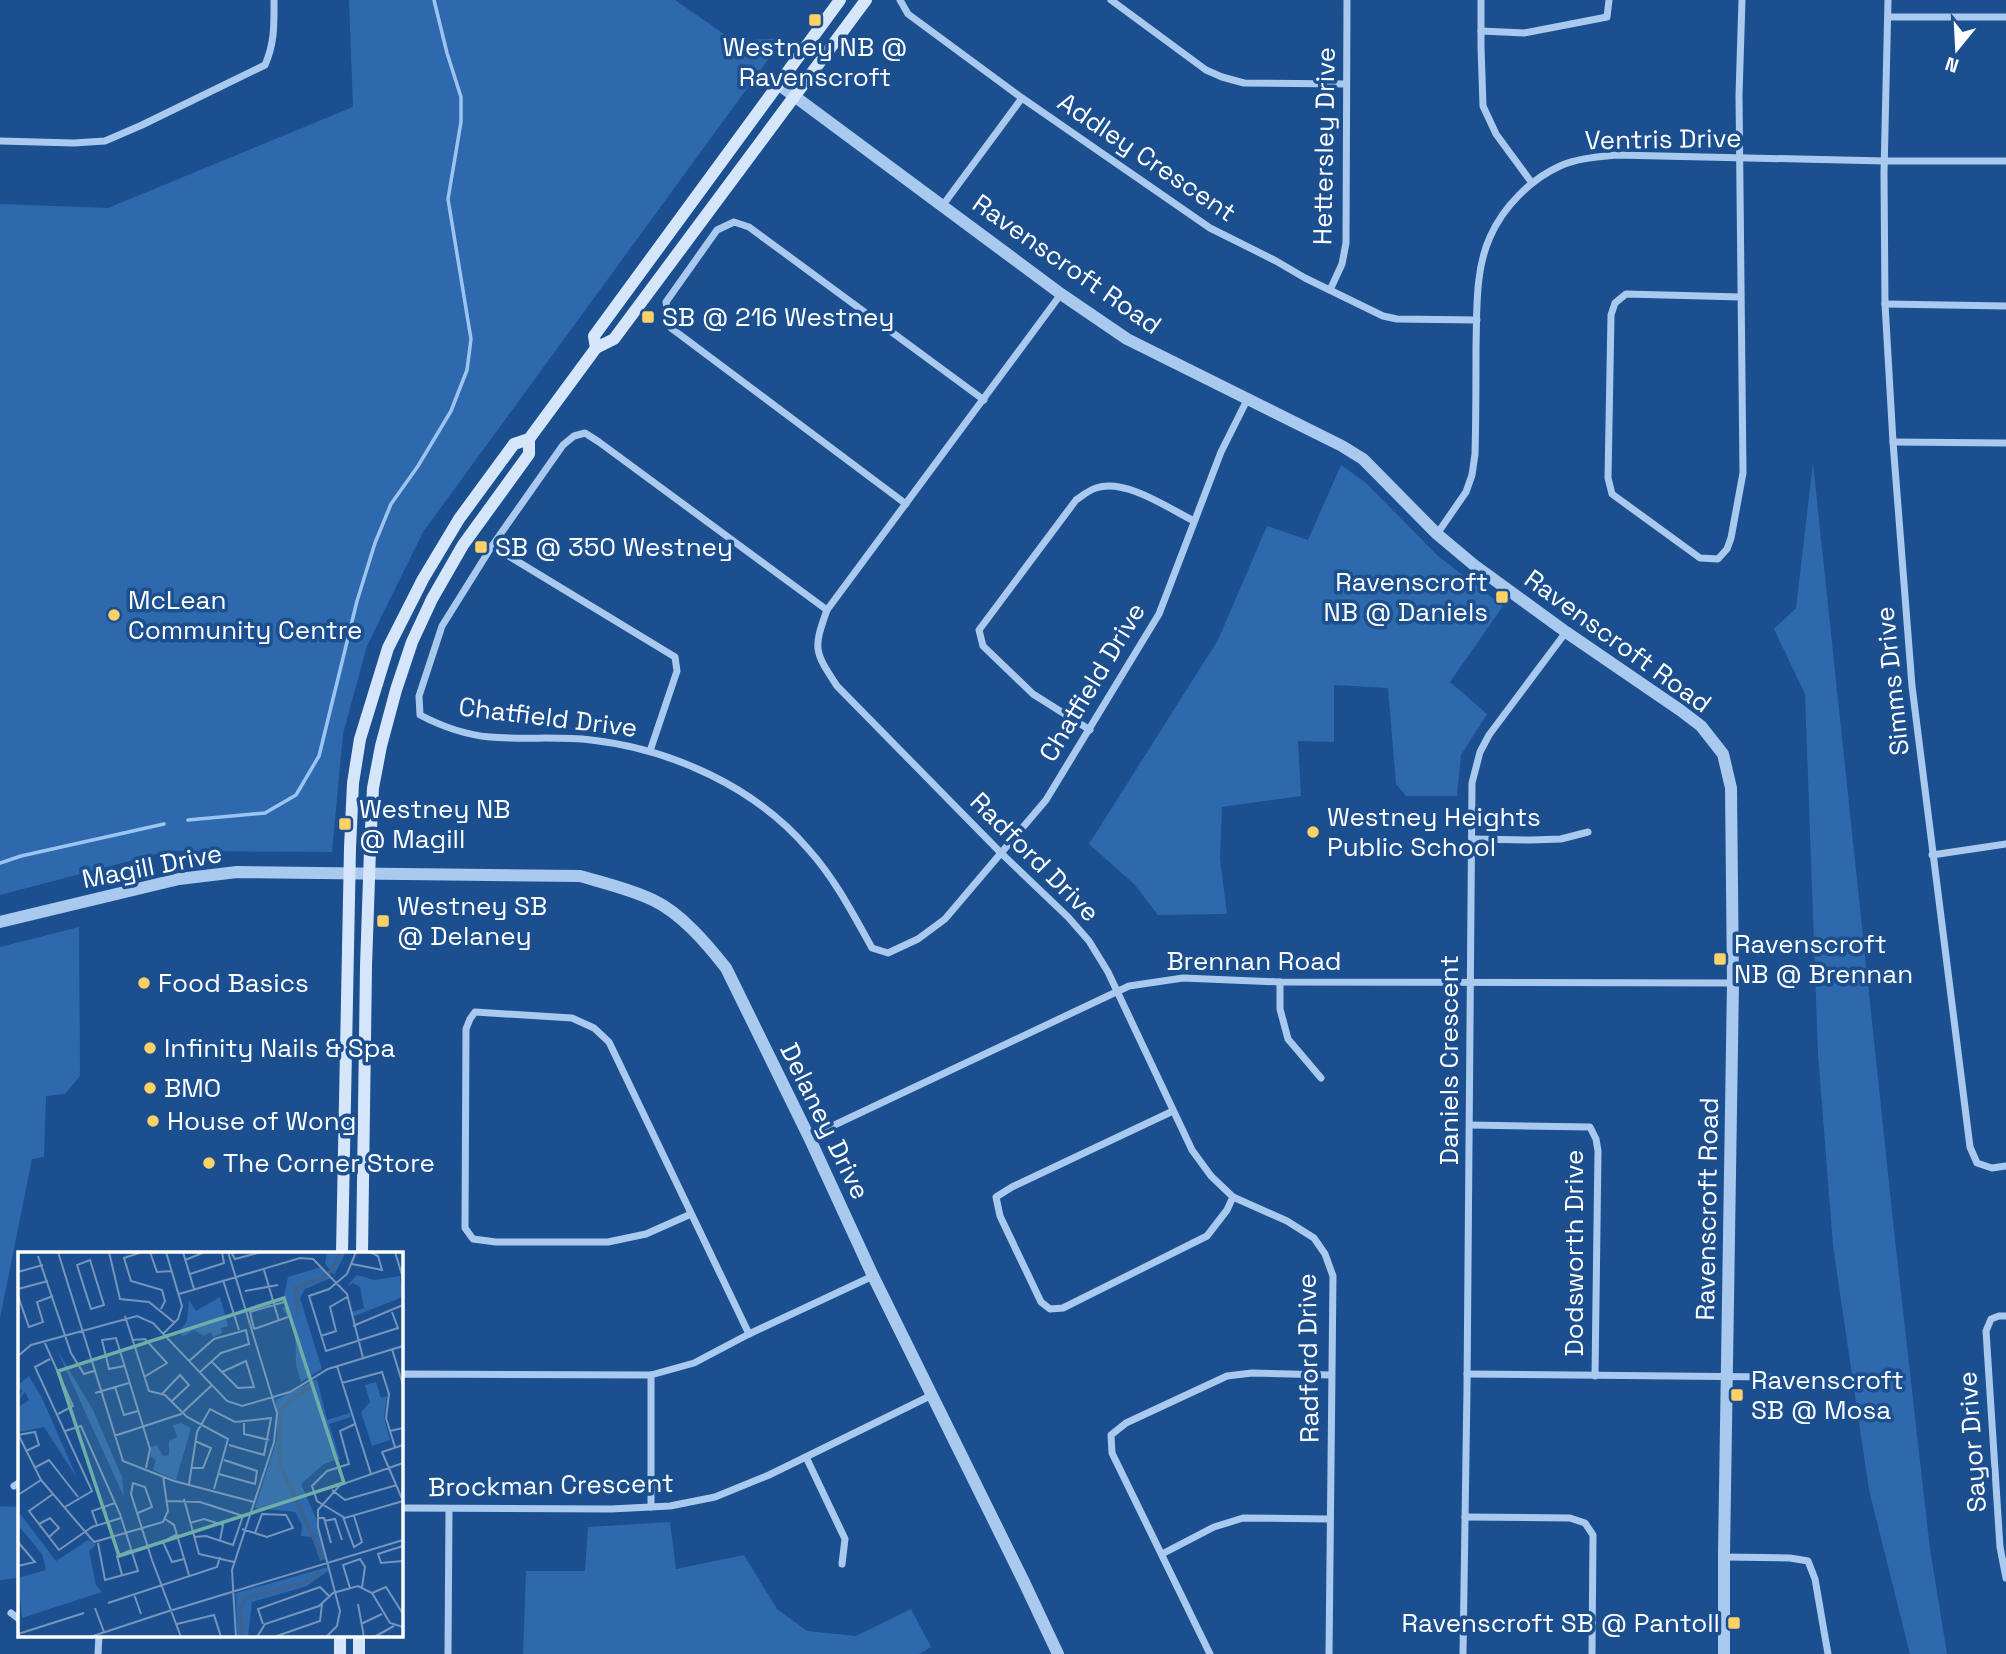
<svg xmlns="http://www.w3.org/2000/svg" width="2006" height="1654" viewBox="0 0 2006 1654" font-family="'Space Grotesk',sans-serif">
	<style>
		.green { fill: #2e69ad }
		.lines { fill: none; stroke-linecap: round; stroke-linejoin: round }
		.stream { stroke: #9cc4f0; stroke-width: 3.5 }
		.minor { stroke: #a9c9ee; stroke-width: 7 }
		.tertiary { stroke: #a9c9ee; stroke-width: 12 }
		.secondary { stroke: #d6e6fa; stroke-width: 12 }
		.poi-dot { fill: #ffd166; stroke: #1b4f8f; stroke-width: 2.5 }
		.labels { text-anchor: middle; stroke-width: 7; stroke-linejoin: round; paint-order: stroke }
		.poi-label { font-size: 26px; fill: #fff; stroke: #1b4f8f; text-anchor: start }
		.street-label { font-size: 26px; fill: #fff; stroke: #1b4f8f }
		.inset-river { fill: none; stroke: #3c6290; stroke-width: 3.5 }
		.inset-road { fill: none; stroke: #7695bc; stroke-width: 2 }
		.view { fill: #6fada8; fill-opacity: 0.15; stroke: #6fada8; stroke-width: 3.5 }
		.inset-edge { fill: none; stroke: #fff; stroke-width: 3.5 }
	</style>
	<rect width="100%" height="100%" fill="#1b4f8f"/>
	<g class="green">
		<polygon points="349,0 675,0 734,41 784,38 423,532 367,646 343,734 332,852 168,851 0,895 0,204 108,208 353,107"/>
		<polygon points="1813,463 1896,1249 1930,1549 1947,1654 1910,1654 1869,1490 1833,1246 1818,1054 1805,694 1774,629 1796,608"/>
		<polygon points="1341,465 1366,483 1438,556 1503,606 1450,682 1487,714 1461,755 1457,796 1406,796 1396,784 1388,688 1334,685 1334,742 1298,741 1301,796 1222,807 1220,859 1227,914 1158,915 1134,884 1089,844 1218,640 1267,526 1308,540"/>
		<polygon points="79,927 80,1076 65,1094 46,1096 44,1157 32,1159 0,1318 0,947"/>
		<polygon points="0,1506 19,1507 19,1578 0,1580"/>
		<polygon points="670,1522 676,1569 744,1555 777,1609 807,1631 856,1636 911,1609 931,1647 919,1654 523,1654 526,1571 585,1571 588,1527"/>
	</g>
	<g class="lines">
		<g class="stream">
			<polyline points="188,820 265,813 296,795 319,756 357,601 375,543 391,504 418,466 451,411 467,370 471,339 448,199 461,122 461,97 447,53 434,0"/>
			<polyline points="0,863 21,856 164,824"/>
		</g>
		<g class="minor">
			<polyline points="900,0 908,14 1022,98 1210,228 1276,261 1305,278 1383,316 1397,319 1477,320"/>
			<polyline points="1111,0 1206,70 1222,77 1244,83 1346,84"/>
			<polyline points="1481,0 1481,47 1483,106 1496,134 1532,183"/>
			<polyline points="1888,0 1884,173 1885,304 1893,442 1912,686 1970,1147 1977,1163 1992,1168 2006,1166"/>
			<polyline points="1888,17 2006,17"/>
			<polyline points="1481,31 1524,33 1607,17 1609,0"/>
			<path d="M 0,141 L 74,143 L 105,141 L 142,125 L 265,65 C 275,42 274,24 274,0"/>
			<polyline points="943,205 1022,98"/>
			<polyline points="1330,290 1342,264 1346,243 1347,0"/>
			<path d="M 1061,294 L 827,610 C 813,649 814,651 837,686 L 1001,853 L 1068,917 L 1089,941 L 1108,972 L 1192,1150 L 1211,1176 L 1233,1197 L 1287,1221 L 1314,1238 L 1325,1254 L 1333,1276 L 1329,1654"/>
			<polyline points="1741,297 1626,294 1615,303 1611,315 1608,478 1612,494 1700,558 1718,559 1727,549 1731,538 1743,473 1739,95 1742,0"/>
			<polyline points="1885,304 2006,306"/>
			<polyline points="1893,442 2006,443"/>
			<polyline points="906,504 671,328 666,302 717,230 734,222 749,227 984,400"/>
			<path d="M 1437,534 L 1466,492 L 1472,475 L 1475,454 C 1476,419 1476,383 1476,347 C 1477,311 1475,270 1490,237 C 1503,207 1531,179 1560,166 C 1578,158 1598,157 1617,155 L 1885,161 L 2006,161"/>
			<polyline points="492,546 675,657 677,671 650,751"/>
			<path d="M 827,610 L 599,442 L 585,433 L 574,436 L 563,445 L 492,546 L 442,626 L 419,696 L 420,715 C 441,726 467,735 490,737 C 524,740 558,736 591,740 C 671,749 756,787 809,850 C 835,879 853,914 872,948 L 888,953 L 918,939 L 945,919 L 1046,800 L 1159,614 L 1221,452 L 1247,400"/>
			<path d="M 1090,730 L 1033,694 L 983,646 L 979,630 L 1076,500 C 1082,496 1089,490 1096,488 C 1125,478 1168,508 1194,521"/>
			<polyline points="1472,839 1531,840 1561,839 1588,832"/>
			<polyline points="1932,855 2006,844"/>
			<polyline points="1280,982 1280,1009 1288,1039 1321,1078"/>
			<polyline points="1173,1111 1012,1187 996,1197 1000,1216 1041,1302 1050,1309 1063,1308 1207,1236 1227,1210 1233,1197"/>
			<polyline points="1470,1125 1590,1127 1596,1139 1598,1151 1595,1376"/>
			<polyline points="809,1137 1129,986 1183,978 1280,982 1733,983"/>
			<polyline points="691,1214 646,1234 608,1242 496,1242 473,1239 465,1228 466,1029 470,1019 475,1012 572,1018 594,1028 609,1042 749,1334"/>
			<polyline points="2006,1316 1999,1316 1991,1319 1986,1331 2000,1547 2006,1578"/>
			<polyline points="1467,1374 1770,1377"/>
			<polyline points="401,1376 403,1374 651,1375 694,1363 749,1334 873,1276"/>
			<polyline points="806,1457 845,1539 842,1564"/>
			<polyline points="14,1486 19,1483"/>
			<polyline points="651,1507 651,1375"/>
			<polyline points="401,1508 611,1509 670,1506 715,1497 769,1475 932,1395"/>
			<polyline points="1465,1517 1570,1518 1585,1523 1593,1535 1592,1654"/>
			<polyline points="1162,1554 1214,1527 1243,1518 1330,1519"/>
			<polyline points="1724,1557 1790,1558 1808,1561 1815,1579 1828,1654"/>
			<polyline points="11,1613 19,1619"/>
			<polyline points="98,1654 99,1635"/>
			<polyline points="448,1654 449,1509"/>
			<polyline points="1210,1654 1112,1453 1111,1435 1126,1423 1227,1376 1252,1373 1331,1375"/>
			<polyline points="1463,1654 1467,1388 1472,783 1480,752 1489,735 1566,632"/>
		</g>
		<g class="tertiary">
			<polyline points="778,84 1061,294 1127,339 1342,446 1363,459 1437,534 1474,565 1566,632 1680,710 1701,726 1723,754 1731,788 1733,983 1724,1554 1724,1654"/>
			<path d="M 0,922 L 179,879 L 237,872 L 580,876 C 604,883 630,889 653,900 C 681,913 707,944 726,968 L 809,1137 L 873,1276 L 1024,1582 L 1058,1654"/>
		</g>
		<g class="secondary">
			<polyline points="596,348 594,336 840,0"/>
			<polyline points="342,1253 350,848 353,783 360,739 388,648 423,579 459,519 514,444 529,439 596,348 614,339 866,0"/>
			<polyline points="362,1253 366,966 370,850 373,788 381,746 396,690 412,642 432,599 463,545 529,454 529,439"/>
			<polyline points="340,1654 340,1635"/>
			<polyline points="359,1654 359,1635"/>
		</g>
	</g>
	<g class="poi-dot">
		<rect x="808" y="13" width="14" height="14" rx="3.5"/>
		<rect x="641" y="310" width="14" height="14" rx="3.5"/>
		<rect x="474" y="540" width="14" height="14" rx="3.5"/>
		<rect x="1495" y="590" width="14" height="14" rx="3.5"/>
		<circle cx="114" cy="615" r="7"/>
		<rect x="338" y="817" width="14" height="14" rx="3.5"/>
		<circle cx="1313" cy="832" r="7"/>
		<rect x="376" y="914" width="14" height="14" rx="3.5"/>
		<rect x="1713" y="952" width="14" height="14" rx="3.5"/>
		<circle cx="144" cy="983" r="7"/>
		<circle cx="150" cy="1048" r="7"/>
		<circle cx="150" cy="1088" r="7"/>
		<circle cx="153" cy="1121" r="7"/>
		<circle cx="209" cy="1163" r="7"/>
		<rect x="1730" y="1388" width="14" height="14" rx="3.5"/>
		<rect x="1727" y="1616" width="14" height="14" rx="3.5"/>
	</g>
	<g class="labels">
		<g class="poi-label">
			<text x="815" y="56" text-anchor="middle">Westney NB @<tspan x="815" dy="30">Ravenscroft</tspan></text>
			<text x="662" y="326">SB @ 216 Westney</text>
			<text x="495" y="556">SB @ 350 Westney</text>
			<text x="1488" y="591" text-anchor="end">Ravenscroft<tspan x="1488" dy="30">NB @ Daniels</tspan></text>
			<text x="128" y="609">McLean<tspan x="128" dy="30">Community Centre</tspan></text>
			<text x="359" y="818">Westney NB<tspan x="359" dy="30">@ Magill</tspan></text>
			<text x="1327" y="826">Westney Heights<tspan x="1327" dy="30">Public School</tspan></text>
			<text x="397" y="915">Westney SB<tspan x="397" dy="30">@ Delaney</tspan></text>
			<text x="1734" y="953">Ravenscroft<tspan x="1734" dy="30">NB @ Brennan</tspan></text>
			<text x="158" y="992">Food Basics</text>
			<text x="164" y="1057">Infinity Nails &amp; Spa</text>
			<text x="164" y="1097">BMO</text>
			<text x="167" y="1130">House of Wong</text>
			<text x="223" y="1172">The Corner Store</text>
			<text x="1751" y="1389">Ravenscroft<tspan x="1751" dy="30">SB @ Mosa</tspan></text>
			<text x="1720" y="1632" text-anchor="end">Ravenscroft SB @ Pantoll</text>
		</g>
		<g class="street-label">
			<text transform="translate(1663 139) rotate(-1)" y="9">Ventris Drive</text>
			<text transform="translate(1324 146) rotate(-89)" y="9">Hettersley Drive</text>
			<text transform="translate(1147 157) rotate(34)" y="9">Addley Crescent</text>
			<text transform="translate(1067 264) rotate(35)" y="9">Ravenscroft Road</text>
			<text transform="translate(1618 641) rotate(36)" y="9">Ravenscroft Road</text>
			<text transform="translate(1892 681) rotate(-96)" y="9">Simms Drive</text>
			<text transform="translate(1092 682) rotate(-59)" y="9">Chatfield Drive</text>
			<text transform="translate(548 717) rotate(7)" y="9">Chatfield Drive</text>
			<text transform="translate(1035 857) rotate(45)" y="9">Radford Drive</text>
			<text transform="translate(152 866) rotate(-11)" y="9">Magill Drive</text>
			<text x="1254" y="970">Brennan Road</text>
			<text transform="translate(1449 1060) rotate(-90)" y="9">Daniels Crescent</text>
			<text transform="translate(825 1121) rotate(64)" y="9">Delaney Drive</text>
			<text transform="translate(1707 1209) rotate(-89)" y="9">Ravenscroft Road</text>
			<text transform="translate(1574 1253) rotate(-90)" y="9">Dodsworth Drive</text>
			<text transform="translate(1308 1358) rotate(-91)" y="9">Radford Drive</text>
			<text transform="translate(1972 1442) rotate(-94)" y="9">Sayor Drive</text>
			<text transform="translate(551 1485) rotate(-1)" y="9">Brockman Crescent</text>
		</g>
	</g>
	<g transform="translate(18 1252)">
		<rect width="385" height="385" fill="#1b4f8f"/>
		<path d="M 309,0 L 328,0 L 316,23 L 307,12 ZM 303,15 L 313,26 L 287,37 L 282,46 L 304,117 L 283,130 L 278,113 L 277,76 L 264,56 L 269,53 L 266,43 L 270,25 ZM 339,23 L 356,28 L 382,24 L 385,45 L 334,65 L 334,60 L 346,56 L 342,35 L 335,31 L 328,35 ZM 202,45 L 210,74 L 203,76 L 204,81 L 195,85 L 193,80 L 186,84 L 176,78 L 165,84 L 161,80 L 169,69 L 171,48 L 178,59 ZM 38,96 L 75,158 L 104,225 L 106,245 ZM 11,124 L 24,146 L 59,226 L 26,175 L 2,180 L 0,155 L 11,148 L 7,140 L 0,149 L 4,139 L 0,133 ZM 299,127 L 309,168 L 332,161 L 333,165 L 311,172 L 322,207 L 306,212 L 283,232 L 298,266 L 307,307 L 302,309 L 294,285 L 283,284 L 284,273 L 277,260 L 237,256 L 259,187 L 258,148 ZM 358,130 L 363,146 L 369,144 L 366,165 L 372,188 L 354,194 L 343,160 L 352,150 L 347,133 ZM 163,171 L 173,176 L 158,228 L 135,218 L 138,208 L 133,205 L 133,195 L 139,193 L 145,204 L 151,203 L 151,189 L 159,185 L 155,173 ZM 0,259 L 38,309 L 70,288 L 78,293 L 71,299 L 78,333 L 84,340 L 4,366 L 0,326 L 28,318 L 24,302 L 0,273 ZM 310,315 L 311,318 L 289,334 L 234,350 L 230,385 L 219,385 L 218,341 Z" fill="#2e69ad"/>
		<path class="inset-river" d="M 280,63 L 277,36 L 306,25 L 315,17 L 322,0M 278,145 L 296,133 L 296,128M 275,146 L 263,158 L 261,210 L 305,307M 225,385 L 222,356 L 228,346 L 292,329 L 302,319"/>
		<path class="inset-road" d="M 40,0 L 105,209 L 156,229 L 236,250M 91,0 L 102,47 L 131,50 L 157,71M 124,0 L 106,6 L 113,29 L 144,38 L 147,49 L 143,57M 132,0 L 139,20 L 154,19M 165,0 L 176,37M 210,0 L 259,161 L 256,190 L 214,318 L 218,385M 213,0 L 217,7 L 244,0M 338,0 L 329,22 L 311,37 L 291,44 L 308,99 L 380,76 L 374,60M 377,0 L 385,26M 20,4 L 53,101 L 66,122 L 76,119M 72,8 L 86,53 L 73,57 L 59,13 ZM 167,8 L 187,0M 334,12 L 364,18 L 360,4 L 352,0M 246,18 L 261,69M 0,20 L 25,13M 172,22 L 206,11 L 204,0M 205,28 L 221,78M 0,37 L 30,29M 227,39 L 260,33M 161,42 L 282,6 L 295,7 L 329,42 L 345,106M 0,44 L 11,75 L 25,70 L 19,50 L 35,44M 107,64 L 131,139 L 147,143 L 169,165 L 210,187 L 196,237M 335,74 L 385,53M 236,77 L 232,60 L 266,50M 236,77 L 270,65M 145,82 L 160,67 L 164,54 L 148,0M 303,84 L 318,79 L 312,55 L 329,45M 115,88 L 127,87 L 149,111 L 126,125M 26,89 L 55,154 L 40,162M 374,97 L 385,133M 0,104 L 13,93 L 119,64 L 135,71 L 209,149 L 224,154 L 272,140 L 310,117 L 385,94M 32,107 L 17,115 L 74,239 L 47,255M 171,109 L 196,87 L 228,78 L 231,92 L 203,101 L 182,120M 193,109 L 220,136 L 236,135 L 228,109 L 204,120M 106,114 L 91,117 L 84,88 L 98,86 L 132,197 L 128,216M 319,114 L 353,222M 324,131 L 364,120 L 371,142 L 368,166 L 377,195M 97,135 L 106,163 L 120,159M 77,141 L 111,131M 144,142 L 162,123 L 171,133 L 154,149M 226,171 L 226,182 L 251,188M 337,172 L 322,179 L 331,212 L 309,219 L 294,234 L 299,249 L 327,266 L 385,249M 47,179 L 63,174 L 102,262 L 120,319 L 87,328 L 80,291M 372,179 L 385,176 L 385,161M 0,182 L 23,228 L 76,290 L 145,270 L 150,259 L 145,224M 0,183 L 17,180 L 21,193 L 8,199M 96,184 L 163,162 L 194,133M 385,193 L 364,200 L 385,249M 16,216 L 31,208 L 60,245M 173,216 L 185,216 L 193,196 L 177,189M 201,222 L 237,232 L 239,219 L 206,208M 171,232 L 179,180 L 192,157 L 217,170 L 253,166 L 246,203 L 211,193M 314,238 L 327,248 L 379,233M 35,242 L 11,259 L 41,298 L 74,275 L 103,266M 0,243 L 23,228M 166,247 L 181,302 L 216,310M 149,249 L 182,250 L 225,264 L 215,293 L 188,284 L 176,285M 120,261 L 134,255 L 127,235 L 115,231 L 113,242 L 134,308 L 163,385M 325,265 L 336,295 L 344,290 L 336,264M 299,266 L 306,266 L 313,291M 147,267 L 156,273 L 171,323M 306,269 L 317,267 L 324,288M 172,271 L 186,267 L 205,273 L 202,288M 21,272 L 32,266 L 41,276 L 31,285M 79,273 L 74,259 L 97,251M 224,277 L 249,285 L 275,276 L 268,263 L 244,262 L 237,281M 159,282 L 145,290 L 154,310 L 166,307M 0,290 L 17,310 L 0,314M 385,294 L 360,302 L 363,311 L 385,309M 104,323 L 99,304 L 113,298M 332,336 L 325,313 L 342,307 L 347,315 L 344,335M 354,341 L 368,335 L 385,362M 116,342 L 123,362M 90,351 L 199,315 L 202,305M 340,352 L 346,385M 77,356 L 86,380M 148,360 L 385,288M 159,372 L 196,363 L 203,385M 245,372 L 240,357 L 302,335 L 311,344M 343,372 L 364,362M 0,382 L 66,361M 72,385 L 151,359M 239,385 L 247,372 L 301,354 L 315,341 L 340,334 L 354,341 L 372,371 L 385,375M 256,385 L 302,369 L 304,352M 308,385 L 319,374 L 322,359 L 300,275 L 300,258 L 322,233 L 385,211M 356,385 L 376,374"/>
		<path class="view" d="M 266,46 L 326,231 L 101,304 L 40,119 Z"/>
		<rect width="385" height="385" class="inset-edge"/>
	</g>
	<g transform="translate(1957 49) rotate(198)" stroke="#1b4f8f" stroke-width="5" paint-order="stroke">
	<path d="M0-5L12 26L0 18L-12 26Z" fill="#ffffff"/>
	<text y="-10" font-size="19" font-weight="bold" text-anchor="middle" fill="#ffffff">N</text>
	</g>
</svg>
